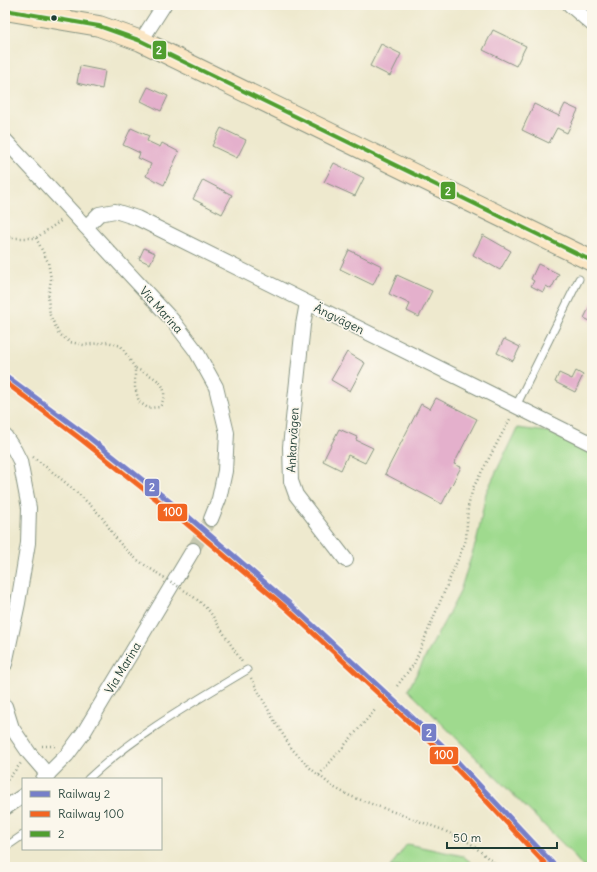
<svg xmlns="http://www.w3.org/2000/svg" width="597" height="872" viewBox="0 0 597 872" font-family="Delius,sans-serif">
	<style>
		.green { fill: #9fda8e; stroke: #5f8c61 }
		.building { fill: #e4b0cc }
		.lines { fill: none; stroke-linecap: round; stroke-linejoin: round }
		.street-tunnel { stroke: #c5c7af; stroke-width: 14; stroke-dasharray: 14 7; stroke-linecap: butt }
		.lane-casing { stroke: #869381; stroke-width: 9 }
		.street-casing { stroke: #869381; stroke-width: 16 }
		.secondary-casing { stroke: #869381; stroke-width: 22 }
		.path { stroke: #869381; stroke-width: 2.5; stroke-dasharray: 1 3; stroke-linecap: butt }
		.lane { stroke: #fff; stroke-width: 7 }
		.street { stroke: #fff; stroke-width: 14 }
		.secondary { stroke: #fbe6c4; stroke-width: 20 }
		.path-bridge { stroke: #869381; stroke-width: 2.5; stroke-dasharray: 1 3; stroke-linecap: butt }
		.bus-1-casing { stroke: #fbf7ec; stroke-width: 7 }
		.bus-1 { stroke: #509e2f; stroke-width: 4 }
		.rail-1-casing { stroke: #fbf7ec; stroke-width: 8 }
		.rail-2-casing { stroke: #fbf7ec; stroke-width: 8 }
		.rail-1 { stroke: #767fc8; stroke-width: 5 }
		.rail-2 { stroke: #f26522; stroke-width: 5 }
		.bus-dot { fill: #1f3d34; stroke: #fbf7ec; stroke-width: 1.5 }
		.labels { text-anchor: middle; stroke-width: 3.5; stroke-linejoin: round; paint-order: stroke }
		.street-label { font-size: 12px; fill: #1f3d34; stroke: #fbf7ec }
		.line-badge { stroke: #fbf7ec; stroke-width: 1.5 }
		.badge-label { font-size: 11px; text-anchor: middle; font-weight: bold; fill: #fff }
	</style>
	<rect width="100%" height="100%" fill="#fbf7ec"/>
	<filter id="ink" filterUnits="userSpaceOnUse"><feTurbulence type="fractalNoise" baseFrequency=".025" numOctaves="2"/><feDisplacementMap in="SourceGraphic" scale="8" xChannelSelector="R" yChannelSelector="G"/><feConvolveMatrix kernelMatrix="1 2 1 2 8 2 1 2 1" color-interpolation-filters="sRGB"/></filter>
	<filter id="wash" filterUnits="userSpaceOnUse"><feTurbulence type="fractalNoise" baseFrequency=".012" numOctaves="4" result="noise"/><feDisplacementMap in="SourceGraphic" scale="16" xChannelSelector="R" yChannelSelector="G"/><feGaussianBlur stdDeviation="0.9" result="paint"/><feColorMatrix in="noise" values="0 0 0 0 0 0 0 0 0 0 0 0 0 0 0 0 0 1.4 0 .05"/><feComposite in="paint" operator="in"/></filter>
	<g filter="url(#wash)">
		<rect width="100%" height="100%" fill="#eee9ce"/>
		<g class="green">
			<polygon points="517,428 549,432 592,454 592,867 583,867 569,850 408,690 459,594 477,539 486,493"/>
			<polygon points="407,844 463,856 477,867 390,867"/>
		</g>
		<g id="blocks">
			<g class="building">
				<polygon points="493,30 526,46 516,66 483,50"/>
				<polygon points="381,44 401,54 390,76 370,66"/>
				<polygon points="80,66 105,71 102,89 77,83"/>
				<polygon points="148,87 168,96 161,111 141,101"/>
				<polygon points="534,104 559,116 565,104 578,110 567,133 557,128 549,143 522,130"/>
				<polygon points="131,128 149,136 147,141 160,147 162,143 179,152 164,185 146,176 151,164 138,158 140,153 123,145"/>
				<polygon points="221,128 246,140 237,158 212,146"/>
				<polygon points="334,163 364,178 355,196 324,182"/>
				<polygon points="203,180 232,195 222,214 193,199"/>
				<polygon points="483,235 511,251 500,270 473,255"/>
				<polygon points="144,248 155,253 150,264 139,259"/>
				<polygon points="349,250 382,266 373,285 340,269"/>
				<polygon points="538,264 559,274 551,289 546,286 543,292 531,286 534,281 531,279"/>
				<polygon points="397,275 432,291 419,317 407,311 410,304 389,294"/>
				<polygon points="592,302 592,322 584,318"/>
				<polygon points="504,339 520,347 513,361 497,353"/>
				<polygon points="347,352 365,363 350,391 331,380"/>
				<polygon points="576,371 583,375 575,392 555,382 559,373 572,379"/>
				<polygon points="436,398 477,419 454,464 461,467 442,504 385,474 421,404 430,409"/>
				<polygon points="339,429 357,437 356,440 373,448 365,463 348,455 341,470 323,461"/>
			</g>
		</g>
	</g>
	<g filter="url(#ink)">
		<use href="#blocks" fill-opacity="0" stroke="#869381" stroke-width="1"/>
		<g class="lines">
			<polyline class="street-tunnel" points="193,550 211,519"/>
			<defs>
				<g id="lane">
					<polyline points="516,406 579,279"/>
					<path d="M 88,779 C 135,735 192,703 247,670"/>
					<polyline points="5,845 10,844 23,835"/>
				</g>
				<g id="street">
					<polyline points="570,5 592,24"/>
					<polyline points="141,41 164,5"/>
					<polyline points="5,140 174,322 196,351 216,387 227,433 225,471 219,499 211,519"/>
					<polyline points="86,227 99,214 115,211 137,218 592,444"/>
					<polyline points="307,303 303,325 290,447 291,481 296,495 346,560"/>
					<polyline points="5,436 15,451 20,461 29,508 28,543 18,603 5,664"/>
					<polyline points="5,706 12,728 29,753 48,775"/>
					<polyline points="43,779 67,755 84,732 193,550"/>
					<polyline points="5,808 23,796"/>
				</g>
				<polyline id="secondary" points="5,10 99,26 141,41 592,261"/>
			</defs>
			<use href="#lane" class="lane-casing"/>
			<use href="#street" class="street-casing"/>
			<use href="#secondary" class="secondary-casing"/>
			<g class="path">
				<polyline points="5,236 12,238 36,238 62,220"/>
				<path d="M 36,238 L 48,262 L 51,279 L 48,298 L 50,315 L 59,334 L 70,342 L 84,345 L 108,342 L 121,346 L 135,368 L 135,387 L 139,402 L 148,408 L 160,407 C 173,383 153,377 135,368"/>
				<path d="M 33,457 C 56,474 80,494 100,515 C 107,523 112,534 119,542 C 130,556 143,564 157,573"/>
				<polyline points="200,602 210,612 242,662"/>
				<polyline points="251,678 275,722 292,749 309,767 333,787 350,796 443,830 470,843 499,867"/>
				<polyline points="397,686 414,664 448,583 466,540 468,507 473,488 510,419"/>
				<polyline points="42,746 57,746"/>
				<polyline points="319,775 375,710"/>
				<polyline points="5,783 21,763"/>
			</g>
			<use href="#lane" class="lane"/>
			<use href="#street" class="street"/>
			<use href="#secondary" class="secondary"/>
			<polyline class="path-bridge" points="157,573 190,594 200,602"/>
			<defs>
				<polyline id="bus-1" points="5,10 99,26 141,41 592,261"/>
			</defs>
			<use href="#bus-1" class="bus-1-casing"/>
			<use href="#bus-1" class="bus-1"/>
			<defs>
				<polyline id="rail-1" points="5,375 86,435 184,513 290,604 441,744 556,867"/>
				<polyline id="rail-2" points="5,382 82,440 180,518 286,608 437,748 548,867"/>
			</defs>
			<use href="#rail-1" class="rail-1-casing"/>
			<use href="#rail-2" class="rail-2-casing"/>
			<use href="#rail-1" class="rail-1"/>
			<use href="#rail-2" class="rail-2"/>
		</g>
	</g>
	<circle class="bus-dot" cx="54" cy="18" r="3.5"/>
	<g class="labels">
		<g class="street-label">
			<text transform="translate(161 310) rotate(48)" y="4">Via Marina</text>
			<text transform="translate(339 319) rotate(26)" y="4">Ängvägen</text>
			<text transform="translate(293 440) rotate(-87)" y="4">Ankarvägen</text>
			<text transform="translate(123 668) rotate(-59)" y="4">Via Marina</text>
		</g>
	</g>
	<g class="line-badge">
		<rect x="152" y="40" width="15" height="20" rx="4" fill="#509e2f"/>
		<rect x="440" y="181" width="16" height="19" rx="4" fill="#509e2f"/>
		<rect x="144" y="478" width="16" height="19" rx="4" fill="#767fc8"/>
		<rect x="157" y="503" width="31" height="19" rx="4" fill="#f26522"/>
		<rect x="421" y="723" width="16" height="19" rx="4" fill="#767fc8"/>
		<rect x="429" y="746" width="30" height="19" rx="4" fill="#f26522"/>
	</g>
	<g class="badge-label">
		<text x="159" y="54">2</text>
		<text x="448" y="195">2</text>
		<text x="152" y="491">2</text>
		<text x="173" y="516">100</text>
		<text x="429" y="737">2</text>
		<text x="444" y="759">100</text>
	</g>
	<rect width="597" height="872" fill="none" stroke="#fbf7ec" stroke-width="20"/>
	<rect x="22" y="778" width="140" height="72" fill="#fbf7ec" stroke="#a3ada2"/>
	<rect x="30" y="791" width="20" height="6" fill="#767fc8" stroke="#a3ada2"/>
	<text x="58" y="798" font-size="12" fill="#1f3d34">Railway 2</text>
	<rect x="30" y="811" width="20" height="6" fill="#f26522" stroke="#a3ada2"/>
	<text x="58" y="818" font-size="12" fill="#1f3d34">Railway 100</text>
	<rect x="30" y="831" width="20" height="6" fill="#509e2f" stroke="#a3ada2"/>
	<text x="58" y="838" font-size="12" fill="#1f3d34">2</text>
	<path d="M447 842v6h110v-6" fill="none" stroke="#1f3d34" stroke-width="2"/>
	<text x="453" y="842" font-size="12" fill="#1f3d34" stroke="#fbf7ec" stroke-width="3" paint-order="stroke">50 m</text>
</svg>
